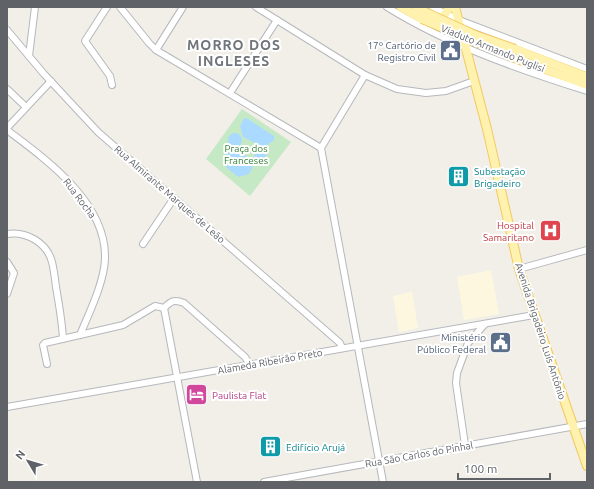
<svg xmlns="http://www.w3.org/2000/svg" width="594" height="489" viewBox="0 0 594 489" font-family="Ubuntu,sans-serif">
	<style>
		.commercial { fill: #fef7e0 }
		.green { fill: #c5e8c5 }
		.water { fill: #aadaff }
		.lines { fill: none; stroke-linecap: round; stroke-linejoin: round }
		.minor-casing { stroke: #b5b8bc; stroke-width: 8 }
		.major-casing { stroke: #f2c960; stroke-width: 10 }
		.minor { stroke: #fff; stroke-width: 6 }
		.major { stroke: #fff2af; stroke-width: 8 }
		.major-bridge-casing { stroke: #f2c960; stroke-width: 10; stroke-linecap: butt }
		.major-bridge { stroke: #fff2af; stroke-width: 8 }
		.labels { text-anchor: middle; stroke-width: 4; stroke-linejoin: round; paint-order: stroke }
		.service-label { font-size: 10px; fill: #4e5e75; stroke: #fff; text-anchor: end }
		.street-label { font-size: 10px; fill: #5f6368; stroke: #fff }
		.park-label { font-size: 10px; fill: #348238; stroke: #fff }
		.culture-label { font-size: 10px; fill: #0d838f; stroke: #fff; text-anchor: start }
		.health-label { font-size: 10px; fill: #be3a42; stroke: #fff; text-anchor: end }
		.hotel-label { font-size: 10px; fill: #b23c85; stroke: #fff; text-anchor: start }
		.district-label { font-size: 14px; font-weight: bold; letter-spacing: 1px; fill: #70757a; stroke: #fff }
	</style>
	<rect width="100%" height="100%" fill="#f1efe8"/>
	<g class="commercial">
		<polygon points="491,270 499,314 464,320 457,277"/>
		<polygon points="412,292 418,328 399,332 393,296"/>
	</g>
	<polygon class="green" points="242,109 291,142 250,196 206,159"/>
	<g class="water">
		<polygon points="244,118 248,119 274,136 274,140 266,146 261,146 243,137 240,126"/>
		<circle cx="235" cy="140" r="7"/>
		<polygon points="261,149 268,151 261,165 256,162 254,157 256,151"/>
		<path d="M 233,150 C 241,151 251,158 253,166 L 249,174 L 239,177 C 228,170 213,158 233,150 Z"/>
	</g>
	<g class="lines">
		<defs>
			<g id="minor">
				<polyline points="107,7 85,41 110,76 112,85"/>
				<polyline points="120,7 149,43 156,50 321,148"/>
				<polyline points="256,7 365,75 397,89 426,93 446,91 474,81"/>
				<path d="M 387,7 C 448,45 518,69 587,91"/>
				<polyline points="432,7 459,20 587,69"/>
				<polyline points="7,30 44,74 98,132 340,343 342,348"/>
				<polyline points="156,50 183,7"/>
				<polyline points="29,56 35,7"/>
				<polyline points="7,89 26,107"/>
				<polyline points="230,93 277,20"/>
				<polyline points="7,128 51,81"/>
				<path d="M 7,130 C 47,160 107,203 105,259 C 104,283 89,313 80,335"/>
				<polyline points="321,148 383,482"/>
				<polyline points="321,148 365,75"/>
				<path d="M 7,234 C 27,231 47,243 52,262 C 54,270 55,279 56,287 C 59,304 62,321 63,339"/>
				<polyline points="143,244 174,198"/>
				<polyline points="7,262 14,273 7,294"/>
				<polyline points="519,269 587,250"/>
				<polyline points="164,308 197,482"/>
				<path d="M 164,308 C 171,301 174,299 184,303 L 245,357 L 250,365"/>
				<polyline points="47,364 43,345 45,343 123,325 155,306 164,308"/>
				<polyline points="7,407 534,315"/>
				<polyline points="465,445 456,383 457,373 468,343 485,324"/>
				<polyline points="264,482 587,424"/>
			</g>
			<g id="major">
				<polyline points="401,7 422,19"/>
				<polyline points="416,7 425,12"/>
				<polyline points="455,7 487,129 519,269 587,466"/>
				<polyline points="445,14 450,7"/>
				<polyline points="515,49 587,77"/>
				<polyline points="512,57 587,85"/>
			</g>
		</defs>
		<use href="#minor" class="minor-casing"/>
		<use href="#major" class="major-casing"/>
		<use href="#minor" class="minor"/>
		<use href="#major" class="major"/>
		<defs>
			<g id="major-bridge">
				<polyline points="425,12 475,35 515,49"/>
				<polyline points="422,19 512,57"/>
			</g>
		</defs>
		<use href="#major-bridge" class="major-bridge-casing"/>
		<use href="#major-bridge" class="major-bridge"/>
	</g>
	<defs>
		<symbol id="civic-square" viewBox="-11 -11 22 22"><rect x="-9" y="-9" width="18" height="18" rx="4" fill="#5c6f8a" stroke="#fff"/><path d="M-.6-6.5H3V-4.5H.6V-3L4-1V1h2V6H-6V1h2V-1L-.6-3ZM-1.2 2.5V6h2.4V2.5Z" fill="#fff"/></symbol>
		<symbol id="building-square" viewBox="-11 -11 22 22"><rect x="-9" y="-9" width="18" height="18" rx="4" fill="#0f9aa8" stroke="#fff"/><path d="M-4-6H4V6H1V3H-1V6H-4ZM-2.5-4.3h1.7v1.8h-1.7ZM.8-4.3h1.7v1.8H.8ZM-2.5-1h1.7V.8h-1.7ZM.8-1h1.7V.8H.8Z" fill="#fff"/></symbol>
		<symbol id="hospital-square" viewBox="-11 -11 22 22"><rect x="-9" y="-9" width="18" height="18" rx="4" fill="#e0444e" stroke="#fff"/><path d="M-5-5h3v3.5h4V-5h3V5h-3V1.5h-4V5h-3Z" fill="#fff"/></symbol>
		<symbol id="hotel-square" viewBox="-11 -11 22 22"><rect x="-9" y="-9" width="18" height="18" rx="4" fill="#d1479c" stroke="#fff"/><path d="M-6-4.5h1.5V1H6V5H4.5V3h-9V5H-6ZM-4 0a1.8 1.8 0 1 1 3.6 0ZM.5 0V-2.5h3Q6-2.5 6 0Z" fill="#fff"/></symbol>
	</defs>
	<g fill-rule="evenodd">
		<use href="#civic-square" x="438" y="38" width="25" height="25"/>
		<use href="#building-square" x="446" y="164" width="25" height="25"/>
		<use href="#hospital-square" x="538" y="218" width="25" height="25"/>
		<use href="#civic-square" x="488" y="330" width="25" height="25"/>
		<use href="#hotel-square" x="184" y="382" width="25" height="25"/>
		<use href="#building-square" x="258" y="434" width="25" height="25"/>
	</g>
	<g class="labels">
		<g class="service-label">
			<text x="436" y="49">17º Cartório de<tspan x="436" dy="12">Registro Civil</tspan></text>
			<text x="486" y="341">Ministério<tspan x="486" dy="12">Público Federal</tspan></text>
		</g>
		<g class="street-label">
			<text transform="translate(493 48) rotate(22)" y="4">Viaduto Armando Puglisi</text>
			<text transform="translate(170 194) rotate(41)" y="4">Rua Almirante Marques de Leão</text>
			<text transform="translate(80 198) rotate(53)" y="4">Rua Rocha</text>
			<text transform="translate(541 331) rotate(72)" y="4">Avenida Brigadeiro Luís Antônio</text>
			<text transform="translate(270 361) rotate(-10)" y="4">Alameda Ribeirão Preto</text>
			<text transform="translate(419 454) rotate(-10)" y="4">Rua São Carlos do Pinhal</text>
		</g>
		<g class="park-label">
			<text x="246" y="152">Praça dos<tspan x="246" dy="12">Franceses</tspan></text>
		</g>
		<g class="culture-label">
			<text x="474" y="175">Subestação<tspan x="474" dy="12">Brigadeiro</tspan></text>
			<text x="286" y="451">Edifício Arujá</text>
		</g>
		<g class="health-label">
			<text x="534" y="229">Hospital<tspan x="534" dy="12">Samaritano</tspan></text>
		</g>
		<g class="hotel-label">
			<text x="212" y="399">Paulista Flat</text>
		</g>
		<g class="district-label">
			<text x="234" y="50">MORRO DOS<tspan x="234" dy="16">INGLESES</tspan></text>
		</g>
	</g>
	<rect width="594" height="489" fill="none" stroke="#5f6368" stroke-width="16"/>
	<g transform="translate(28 461) rotate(308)" stroke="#ffffff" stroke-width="3" paint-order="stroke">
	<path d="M0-3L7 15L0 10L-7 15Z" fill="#5f6368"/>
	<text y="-6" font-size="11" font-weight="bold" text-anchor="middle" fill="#5f6368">N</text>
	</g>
	<path d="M458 473v6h92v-6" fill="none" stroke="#5f6368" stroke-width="2"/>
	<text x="464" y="473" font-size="12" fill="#5f6368" stroke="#ffffff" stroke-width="3" paint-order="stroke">100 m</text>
</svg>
